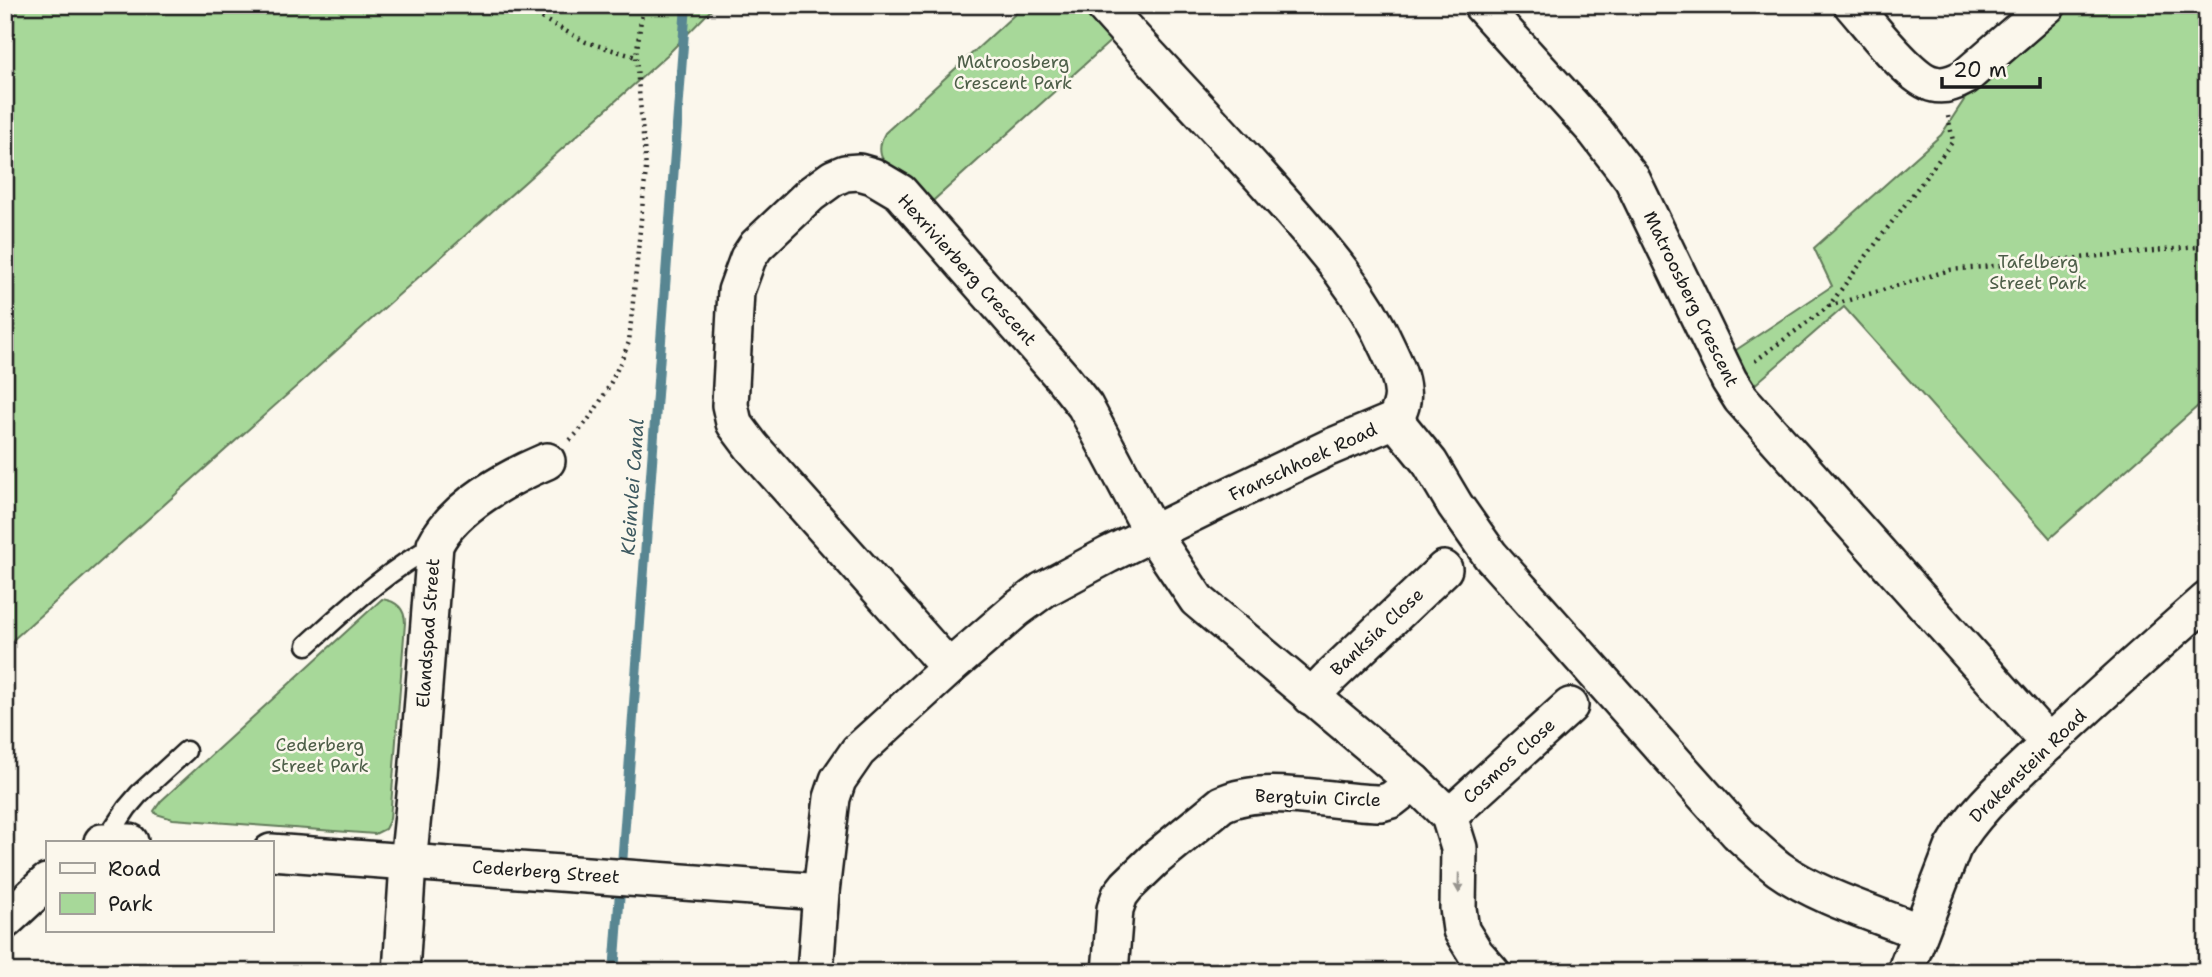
<svg xmlns="http://www.w3.org/2000/svg" width="2212" height="977" viewBox="0 0 2212 977" font-family="'Shantell Sans',sans-serif">
	<style>
		.green { fill: #a7d899; stroke: #627a5a; stroke-width: 2 }
		.lines { fill: none; stroke-linecap: round; stroke-linejoin: round }
		.stream { stroke: #588692; stroke-width: 10 }
		.service-casing { stroke: #1c1c1c; stroke-width: 23 }
		.minor-casing { stroke: #1c1c1c; stroke-width: 40 }
		.path { stroke: #1c1c1c; stroke-width: 4.5; stroke-dasharray: 2 5; stroke-linecap: butt }
		.service { stroke: #fbf7ec; stroke-width: 18 }
		.minor { stroke: #fbf7ec; stroke-width: 35 }
		.oneway { fill: #97948e }
		.labels { text-anchor: middle; stroke-width: 5; stroke-linejoin: round; paint-order: stroke }
		.park-label { font-size: 18px; fill: #4d5e48; stroke: #fbf7ec }
		.street-label { font-size: 18px; fill: #1c1c1c; stroke: #fbf7ec }
		.water-label { font-size: 19px; font-style: italic; fill: #3f5a61; stroke: #fbf7ec }
	</style>
	<rect width="100%" height="100%" fill="#fbf7ec"/>
	<filter id="ink" filterUnits="userSpaceOnUse"><feTurbulence type="fractalNoise" baseFrequency=".0143" numOctaves="2"/><feDisplacementMap in="SourceGraphic" scale="14" xChannelSelector="R" yChannelSelector="G"/><feConvolveMatrix kernelMatrix="1 2 1 2 8 2 1 2 1" color-interpolation-filters="sRGB"/></filter>
	<g filter="url(#ink)">
		<g class="green">
			<polygon points="5,5 716,5 667,55 5,647"/>
			<path d="M 1025,5 L 1086,5 L 1115,37 L 925,208 C 915,197 884,167 881,155 C 879,147 881,140 885,133 Z"/>
			<polygon points="2065,5 2207,5 2207,398 2050,538 1844,307 1743,395 1721,360 1832,286 1814,248 1941,135 1972,88"/>
			<path d="M 382,599 C 396,601 405,608 405,623 L 390,819 L 385,829 L 375,834 L 173,819 L 156,814 L 154,811 L 161,801 Z"/>
		</g>
		<g class="lines">
			<polyline class="stream" points="614,972 686,5"/>
			<defs>
				<g id="service">
					<path d="M 307,645 C 348,608 386,571 435,545"/>
					<polyline points="105,841 127,808 139,794 186,751"/>
				</g>
				<g id="minor">
					<path d="M 1103,5 C 1160,69 1220,130 1276,194 C 1319,243 1362,290 1388,349 C 1394,362 1401,375 1402,390 C 1404,401 1400,410 1395,420"/>
					<polyline points="1481,5 1595,131 1632,179 1729,380 1741,399 2049,743"/>
					<path d="M 1852,5 C 1869,24 1911,80 1934,84 C 1945,87 1956,82 1965,77 L 2048,5"/>
					<path d="M 1395,420 L 1430,463 L 1455,505 L 1490,555 L 1738,833 C 1751,845 1765,858 1779,869 C 1818,897 1876,914 1920,932"/>
					<polyline points="949,668 752,447 734,423 730,405 736,291 748,258 756,246 811,194 833,178 845,173 859,172 873,176 900,192 1062,377 1085,406 1152,533 1197,600 1414,782 1449,816 1459,848 1458,908 1461,930 1476,954 1492,972"/>
					<polyline points="1311,697 1328,679 1444,569"/>
					<polyline points="1449,816 1570,706"/>
					<polyline points="102,842 130,842"/>
					<polyline points="271,852 821,892"/>
					<polyline points="5,921 47,882"/>
					<path d="M 401,972 L 408,863 L 417,776 L 435,545 C 454,506 509,477 547,461"/>
					<polyline points="815,972 821,892 832,798 838,780 858,751 949,668 1017,609 1043,590 1108,555 1220,500 1328,448 1395,420"/>
					<path d="M 1110,972 L 1115,909 L 1120,895 L 1127,886 L 1156,858 L 1222,804 C 1264,783 1333,803 1381,803 L 1391,800 L 1414,782"/>
					<path d="M 1905,972 L 1953,848 C 1974,812 2005,785 2035,756 C 2091,702 2149,651 2207,600"/>
				</g>
			</defs>
			<use href="#service" class="service-casing"/>
			<use href="#minor" class="minor-casing"/>
			<g class="path">
				<polyline points="517,5 586,42 636,57"/>
				<polyline points="1829,306 1950,270 2207,246"/>
				<polyline points="1755,361 1828,307 1953,141 1948,116"/>
				<path d="M 570,440 C 597,415 615,376 629,342 L 646,169 L 636,57 L 643,5"/>
			</g>
			<use href="#service" class="service"/>
			<use href="#minor" class="minor"/>
		</g>
		<defs><path id="oneway-solid" d="M-6-.8H1V-3.2L6.5 0L1 3.2V.8H-6Z" transform="scale(1.75)"/></defs>
		<use class="oneway" href="#oneway-solid" transform="translate(1459 883) rotate(91)"/>
	</g>
	<g class="labels">
		<g class="park-label">
			<text x="1013" y="68">Matroosberg<tspan x="1013" dy="21">Crescent Park</tspan></text>
			<text x="2038" y="268">Tafelberg<tspan x="2038" dy="21">Street Park</tspan></text>
			<text x="320" y="751">Cederberg<tspan x="320" dy="21">Street Park</tspan></text>
		</g>
		<g class="street-label">
			<text transform="translate(967 270) rotate(48)" y="6">Hexrivierberg Crescent</text>
			<text transform="translate(1691 299) rotate(64)" y="6">Matroosberg Crescent</text>
			<text transform="translate(1303 462) rotate(-25)" y="6">Franschhoek Road</text>
			<text transform="translate(1377 632) rotate(-43)" y="6">Banksia Close</text>
			<text transform="translate(428 633) rotate(-86)" y="6">Elandspad Street</text>
			<text transform="translate(1509 761) rotate(-42)" y="6">Cosmos Close</text>
			<text transform="translate(2028 766) rotate(-44)" y="6">Drakenstein Road</text>
			<text transform="translate(1318 798) rotate(2)" y="6">Bergtuin Circle</text>
			<text transform="translate(546 872) rotate(4)" y="6">Cederberg Street</text>
		</g>
		<g class="water-label">
			<text transform="translate(632 487) rotate(-86)" y="7">Kleinvlei Canal</text>
		</g>
	</g>
	<rect width="2212" height="977" fill="none" stroke="#fbf7ec" stroke-width="28"/>
	<rect x="14" y="14" width="2184" height="949" fill="none" stroke="#1c1c1c" stroke-width="2.5" filter="url(#ink)"/>
	<rect x="46" y="841" width="228" height="91" fill="#fbf7ec" stroke="#a29f99" stroke-width="2"/>
	<rect x="60" y="863" width="35" height="10" fill="#fbf7ec" stroke="#a29f99" stroke-width="2"/>
	<text x="108" y="876" font-size="21" fill="#1c1c1c">Road</text>
	<rect x="60" y="893" width="35" height="21" fill="#a7d899" stroke="#a29f99" stroke-width="2"/>
	<text x="108" y="911" font-size="21" fill="#1c1c1c">Park</text>
	<path d="M1942 77v10h98v-10" fill="none" stroke="#1c1c1c" stroke-width="3.5"/>
	<text x="1953" y="77" font-size="21" fill="#1c1c1c" stroke="#fbf7ec" stroke-width="5" paint-order="stroke">20 m</text>
</svg>
